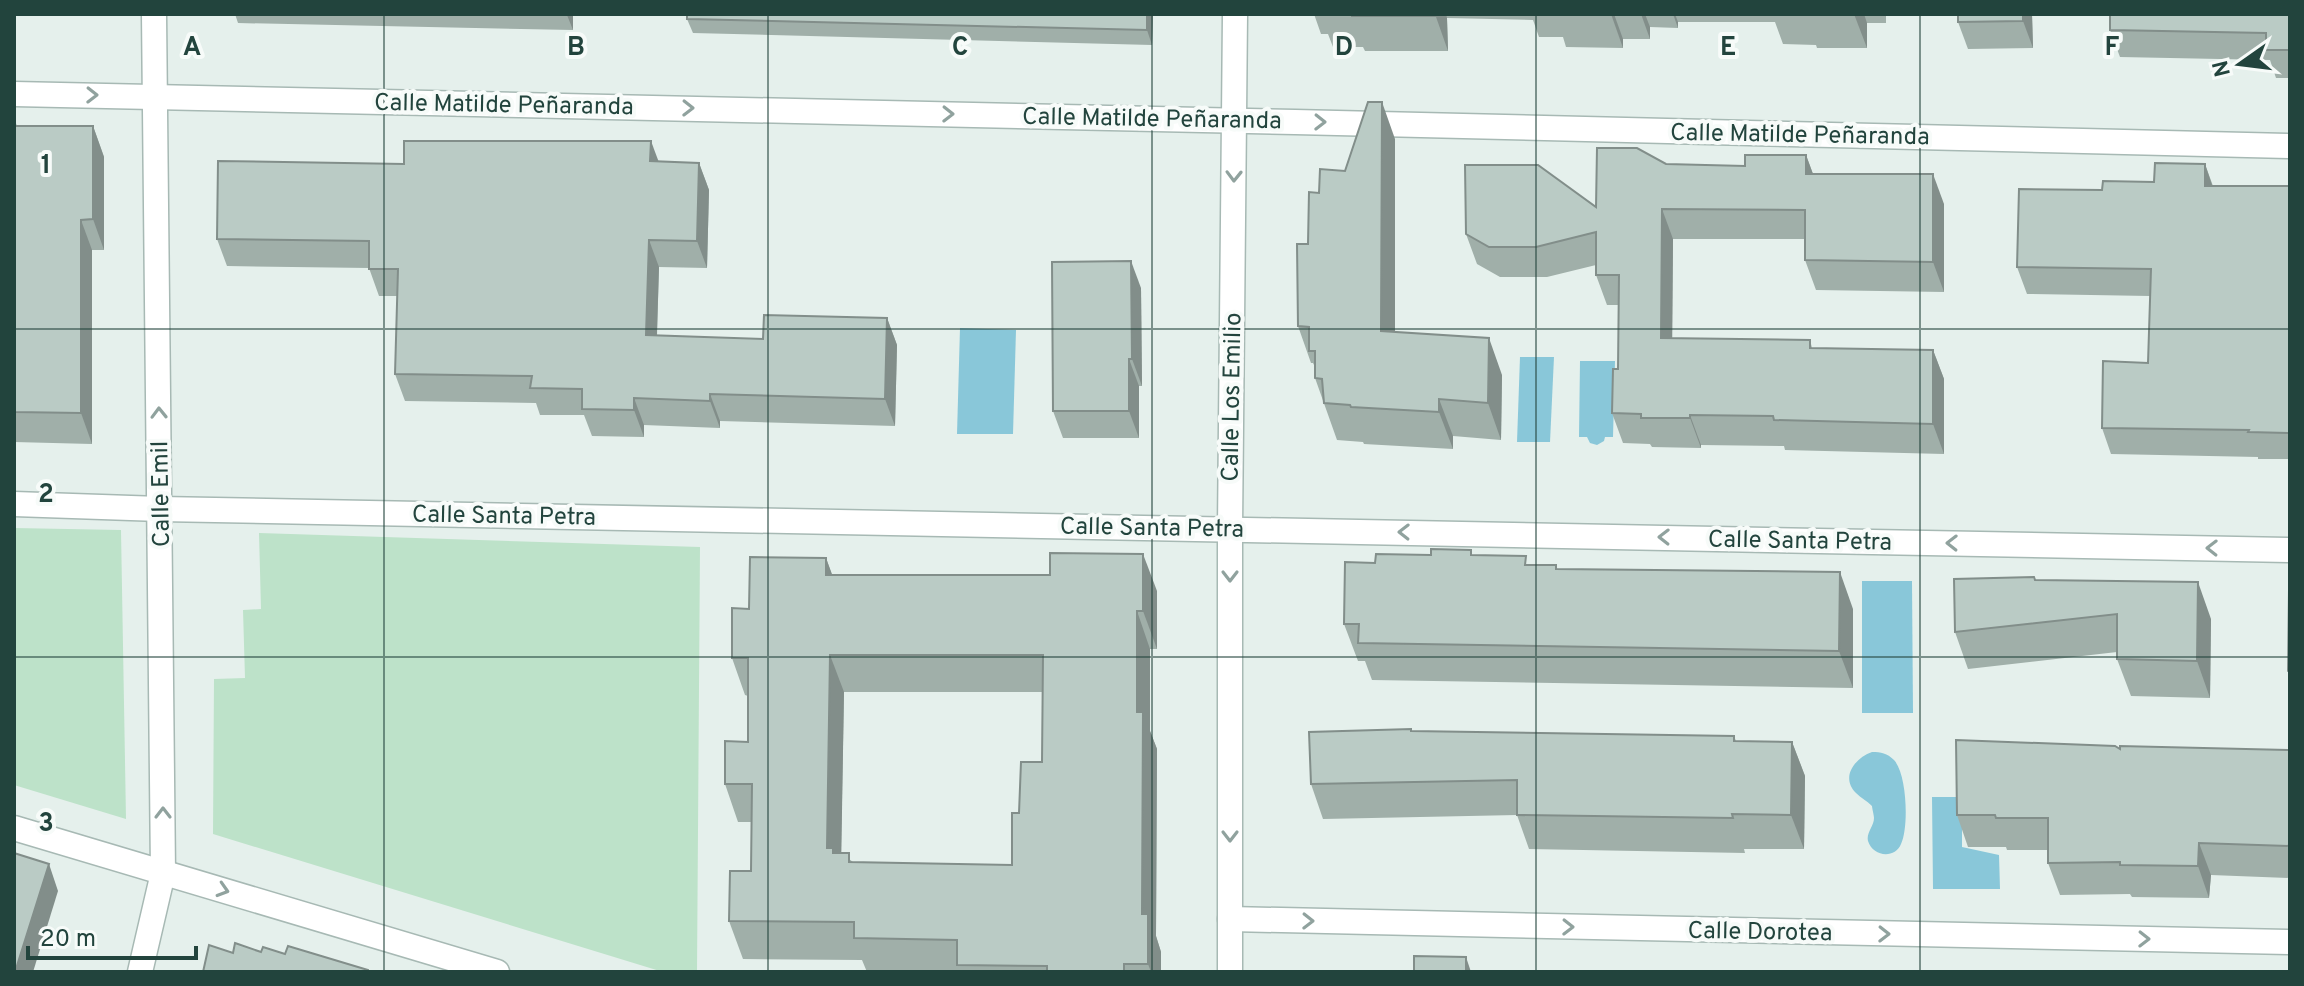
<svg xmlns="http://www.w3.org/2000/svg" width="2304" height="986" viewBox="0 0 2304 986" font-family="Overpass,sans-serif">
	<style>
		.green { fill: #bde2c9 }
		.water { fill: #89c7d9 }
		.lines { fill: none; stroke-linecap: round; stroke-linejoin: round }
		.street-casing { stroke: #a7b9b4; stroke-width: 27 }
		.street { stroke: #fff; stroke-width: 24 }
		.wall { fill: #a0afa9; fill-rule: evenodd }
		.shaded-wall { fill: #828e8a }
		.building { fill: #bacbc5; stroke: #828e8a; stroke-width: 2; fill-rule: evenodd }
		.oneway { stroke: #90a29e }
		.grid { fill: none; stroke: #22443d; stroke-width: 2; stroke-opacity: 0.55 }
		.labels { text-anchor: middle; stroke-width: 8; stroke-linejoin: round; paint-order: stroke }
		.street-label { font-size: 24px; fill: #22443d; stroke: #f7fbf9 }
		.grid-label { font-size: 26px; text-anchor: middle; font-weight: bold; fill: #22443d; stroke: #f7fbf9; stroke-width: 8; stroke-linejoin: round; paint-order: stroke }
	</style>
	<rect width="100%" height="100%" fill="#e5f0ec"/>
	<g class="green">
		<polygon points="14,528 121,530 126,819 14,785"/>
		<polygon points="259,533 700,547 697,972 663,972 213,834 214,679 245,678 243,610 261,609"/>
	</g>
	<g class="water">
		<polygon points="960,328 1016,330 1013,434 957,434"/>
		<polygon points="1520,357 1554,357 1550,442 1517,442"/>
		<polygon points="1580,361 1615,361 1613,437 1605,437 1604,441 1597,445 1590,443 1587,437 1579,437"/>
		<polygon points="1862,581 1912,581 1913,713 1862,713"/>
		<path d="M 1872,752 C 1881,752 1887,753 1894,760 C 1907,774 1909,827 1901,844 C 1895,859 1873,857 1868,841 C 1866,833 1874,826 1874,818 C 1874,815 1872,808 1872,806 C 1867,801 1861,798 1856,793 C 1840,777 1855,758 1872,752 Z"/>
		<polygon points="1932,797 1962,797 1962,847 1999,855 2000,889 1933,889"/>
	</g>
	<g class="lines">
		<defs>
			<g id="street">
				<polyline points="14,94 1295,122 2290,146"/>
				<polyline points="14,504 160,509 2290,550"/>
				<polyline points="14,828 497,972"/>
				<polyline points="1230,919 2290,942"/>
				<polyline points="140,972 163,873 154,14"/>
				<polyline points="1230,972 1230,528 1235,14"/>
			</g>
		</defs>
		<use href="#street" class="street-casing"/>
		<use href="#street" class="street"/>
	</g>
	<g class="wall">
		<polygon points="235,14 573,14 573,30 238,23"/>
		<polygon points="687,14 1153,14 1152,45 693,33 687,19"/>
		<polygon points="1314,14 1886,14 1886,23 1867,23 1867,48 1817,48 1816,45 1783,44 1775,22 1678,22 1678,28 1650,27 1650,39 1623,39 1623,48 1566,47 1563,37 1539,37 1533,20 1447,18 1448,51 1365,51 1363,47 1333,47 1328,34 1321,34"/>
		<polygon points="1958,14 2032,14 2033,48 1968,49 1958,22"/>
		<polygon points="2290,14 2290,78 2276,78 2270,60 2120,57 2110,30"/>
		<polygon points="14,118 17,126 93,126 104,157 104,250 92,250 92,444 14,442"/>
		<polygon points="1395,139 1395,332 1502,375 1501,440 1453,436 1453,449 1364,444 1363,442 1337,440 1315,378 1315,367 1313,363 1311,363 1298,326 1308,244 1319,193 1345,171"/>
		<polygon points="1806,155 1813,174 1944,204 1944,292 1816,290 1805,260 1805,239 1673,239 1672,338 1810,340 1812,348 1933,350 1944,379 1944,454 1785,450 1784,446 1701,445 1701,448 1652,447 1650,444 1623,443 1612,413 1618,369 1619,305 1607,305 1596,275 1596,265 1547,277 1500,277 1477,264 1466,234 1596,207 1666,164 1745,166"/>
		<polygon points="659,162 699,163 709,190 707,268 659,267 657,336 763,339 887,318 897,345 895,426 720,421 720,428 644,425 644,437 592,436 584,415 540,415 536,403 405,401 395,374 397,296 379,296 369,268 227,266 217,239 404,164"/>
		<polygon points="2205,164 2213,186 2290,186 2290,459 2258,459 2258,457 2111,454 2102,428 2148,363 2150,296 2027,294 2017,267 2102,190 2154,182"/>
		<polygon points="1141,288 1142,386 1139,386 1139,438 1063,438 1053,411"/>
		<polygon points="1471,550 1472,555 1529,565 1853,609 1853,688 1372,680 1365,661 1358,661 1344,624 1375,563"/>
		<path d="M 826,558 L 832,575 L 1157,591 L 1157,649 L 1150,649 L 1150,731 L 1157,749 L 1156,936 L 1161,952 L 1161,972 L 867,972 L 862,960 L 743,959 L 729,921 L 751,871 L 751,822 L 738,822 L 725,784 L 748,742 L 748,696 L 745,695 L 732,658 L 749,609 ZM 844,692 L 1043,692 L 1042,762 L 1012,865 L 853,862 L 841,853 Z"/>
		<polygon points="2034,577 2036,580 2211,619 2210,698 2131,696 2117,659 2117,652 1968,669 1955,632"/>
		<polygon points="1412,731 1734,736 1736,741 1792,742 1805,776 1804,849 1744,849 1745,853 1529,849 1517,815 1323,819 1311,784"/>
		<polygon points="2120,749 2290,750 2290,878 2211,875 2209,898 2132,897 2130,894 2060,895 2048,863 2048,850 2007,850 2006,847 1968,847 1957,815"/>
	</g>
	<g class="shaded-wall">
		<polygon points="567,14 573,14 573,30 567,15"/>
		<polygon points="1147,14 1153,14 1152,45 1147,30"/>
		<polygon points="1435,14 1446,14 1447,18 1448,51"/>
		<polygon points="1611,14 1614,14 1623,39 1623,48"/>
		<polygon points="1641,14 1645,14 1650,27 1650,39"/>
		<polygon points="1673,14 1675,14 1678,22 1678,28"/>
		<polygon points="1854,14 1864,14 1867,23 1867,48"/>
		<polygon points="2023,14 2032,14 2033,48 2023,21"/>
		<polygon points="1382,102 1395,139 1395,368 1381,331"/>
		<polygon points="93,126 104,157 104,250 93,219"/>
		<polygon points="651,141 661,168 650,161"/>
		<polygon points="1806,155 1817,185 1806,174"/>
		<polygon points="699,163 709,190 707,268 697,241"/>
		<polygon points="2205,164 2214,191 2205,186"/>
		<polygon points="1933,174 1944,204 1944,292 1933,262"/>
		<polygon points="1662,209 1673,239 1672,367 1661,338"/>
		<polygon points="81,220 92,250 92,444 81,413"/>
		<polygon points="649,240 659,267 656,362 646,335"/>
		<polygon points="1131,261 1141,288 1142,386 1132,359"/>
		<polygon points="887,318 897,345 895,426 885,399"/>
		<polygon points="1489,338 1502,375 1501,440 1488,403"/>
		<polygon points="1933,350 1944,379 1944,454 1933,424"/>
		<polygon points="1129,359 1139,386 1139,438 1129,411"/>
		<polygon points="710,394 720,421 720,428 710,401"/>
		<polygon points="634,398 644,425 644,437 634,410"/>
		<polygon points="1439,399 1453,436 1453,449 1439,412"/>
		<polygon points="1690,415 1701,445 1701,448 1690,418"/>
		<polygon points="1143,554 1157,591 1157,649 1143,611"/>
		<polygon points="826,558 840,596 826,575"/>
		<polygon points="1840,572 1853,609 1853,688 1839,651"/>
		<polygon points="2198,582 2211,619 2210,698 2197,661"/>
		<polygon points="1137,611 1150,649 1150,731 1157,749 1156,936 1161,952 1161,972 1151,972 1148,964 1142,914 1137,712"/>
		<polygon points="830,655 844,692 841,871 827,848"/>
		<polygon points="1792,742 1805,776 1804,849 1791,815"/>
		<polygon points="2199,843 2211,875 2209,898 2198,866"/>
		<polygon points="49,864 58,891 33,972 15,972"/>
		<polygon points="1466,957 1471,972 1466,972"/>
	</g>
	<g class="building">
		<polygon points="505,14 567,14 567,15"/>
		<polygon points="687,14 1147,14 1147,30 687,19"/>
		<rect x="1352" y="14" width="83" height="2"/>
		<polygon points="1958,14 2023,14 2023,21 1958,22"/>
		<polygon points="2110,14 2290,14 2290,50 2266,50 2266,33 2110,30"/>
		<polygon points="1368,102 1382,102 1381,331 1489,338 1488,403 1439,399 1439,412 1351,407 1350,405 1324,403 1322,379 1315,378 1315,351 1309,351 1309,327 1298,326 1297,244 1308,244 1309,192 1319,193 1320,169 1345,171"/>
		<polygon points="14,126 93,126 93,219 81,220 81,413 14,412"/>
		<polygon points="404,141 651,141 650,161 699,163 697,241 649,240 646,335 763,339 764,315 887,318 885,399 710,394 710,401 634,398 634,410 582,409 582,389 530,388 532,376 395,374 398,269 369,269 369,241 217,239 218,161 404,164"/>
		<polygon points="1597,148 1637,148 1666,164 1745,166 1745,155 1806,155 1806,174 1933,174 1933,262 1805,260 1805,210 1662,209 1661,338 1810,340 1810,348 1933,350 1933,424 1774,420 1773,416 1690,415 1690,418 1641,418 1641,414 1612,413 1613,369 1618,369 1619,275 1596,275 1596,232 1536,247 1489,247 1466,234 1465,165 1538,165 1596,207"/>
		<polygon points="2155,163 2205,164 2205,186 2290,186 2290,433 2248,432 2249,430 2102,428 2103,361 2148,363 2151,269 2017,267 2019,189 2102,190 2103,181 2154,182"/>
		<polygon points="1131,261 1132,359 1129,359 1129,411 1053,411 1052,262"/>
		<polygon points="1431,549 1471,550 1471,555 1526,556 1525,565 1556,565 1556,569 1840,572 1839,651 1358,643 1359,624 1344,624 1345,562 1375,563 1376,554 1431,555"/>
		<path d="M 1050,553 L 1143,554 L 1143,611 L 1137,611 L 1137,712 L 1143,712 L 1142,914 L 1148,914 L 1148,964 L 1124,964 L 1124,972 L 1047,972 L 1047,966 L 957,965 L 957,940 L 854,938 L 854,922 L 729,921 L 730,871 L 751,871 L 752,784 L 725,784 L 725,741 L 748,742 L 748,658 L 732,658 L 732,608 L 749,609 L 750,557 L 826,558 L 826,575 L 1050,575 ZM 830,655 L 1043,655 L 1042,762 L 1021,762 L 1019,813 L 1012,813 L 1012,865 L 849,862 L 849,853 L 833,853 L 833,848 L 827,848 Z"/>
		<polygon points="2034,577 2035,580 2198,582 2197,661 2117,659 2117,614 1955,632 1954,579"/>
		<polygon points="2289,590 2290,590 2290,672 2288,671"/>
		<polygon points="1411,729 1411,731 1734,736 1734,741 1792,742 1791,815 1732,814 1733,818 1517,815 1517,780 1311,784 1309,732"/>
		<polygon points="1956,740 2115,746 2120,749 2120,746 2290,750 2290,846 2199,843 2198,866 2120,865 2120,862 2048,863 2048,818 1996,818 1995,815 1957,815"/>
		<polygon points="14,853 49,864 15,972 14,972"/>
		<polygon points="235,943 261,952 263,947 285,954 288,946 368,970 368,972 203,972 209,945 233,953"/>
		<polygon points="1414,956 1466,957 1466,972 1414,972"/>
	</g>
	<defs><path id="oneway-chevron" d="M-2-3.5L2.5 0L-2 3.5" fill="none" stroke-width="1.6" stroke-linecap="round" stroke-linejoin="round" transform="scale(2)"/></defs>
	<g class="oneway">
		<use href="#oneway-chevron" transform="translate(92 95) rotate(1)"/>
		<use href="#oneway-chevron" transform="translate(688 108) rotate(1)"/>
		<use href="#oneway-chevron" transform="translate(948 114) rotate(1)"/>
		<use href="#oneway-chevron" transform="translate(1320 122) rotate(1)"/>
		<use href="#oneway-chevron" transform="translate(1234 176) rotate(91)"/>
		<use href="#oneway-chevron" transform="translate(159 413) rotate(-91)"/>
		<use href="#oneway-chevron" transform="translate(1404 532) rotate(-179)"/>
		<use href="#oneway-chevron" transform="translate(1664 537) rotate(-179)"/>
		<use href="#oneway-chevron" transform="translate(1952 543) rotate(-179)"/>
		<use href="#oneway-chevron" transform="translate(2212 548) rotate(-179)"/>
		<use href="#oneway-chevron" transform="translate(1230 576) rotate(90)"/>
		<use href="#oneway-chevron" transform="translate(163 813) rotate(-90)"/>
		<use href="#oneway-chevron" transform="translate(1230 836) rotate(90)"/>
		<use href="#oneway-chevron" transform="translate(223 890) rotate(17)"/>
		<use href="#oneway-chevron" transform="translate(1308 921) rotate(1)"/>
		<use href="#oneway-chevron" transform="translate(1568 927) rotate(1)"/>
		<use href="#oneway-chevron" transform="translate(1884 934) rotate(1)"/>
		<use href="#oneway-chevron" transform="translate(2144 939) rotate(1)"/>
	</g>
	<path class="grid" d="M 384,14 L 384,972M 768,14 L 768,972M 1152,14 L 1152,972M 1536,14 L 1536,972M 1920,14 L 1920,972M 14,329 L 2290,329M 14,657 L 2290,657"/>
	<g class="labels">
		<g class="street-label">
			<text transform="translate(504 104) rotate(1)" y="8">Calle Matilde Peñaranda</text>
			<text transform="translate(1152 118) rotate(1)" y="8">Calle Matilde Peñaranda</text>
			<text transform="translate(1800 134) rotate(1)" y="8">Calle Matilde Peñaranda</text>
			<text transform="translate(1231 397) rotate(-89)" y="8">Calle Los Emilio</text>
			<text transform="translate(160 494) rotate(-91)" y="8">Calle Emil</text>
			<text transform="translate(504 515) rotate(1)" y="8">Calle Santa Petra</text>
			<text transform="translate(1152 527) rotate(1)" y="8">Calle Santa Petra</text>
			<text transform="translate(1800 540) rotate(1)" y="8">Calle Santa Petra</text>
			<text transform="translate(1760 931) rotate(1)" y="8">Calle Dorotea</text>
		</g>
	</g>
	<g class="grid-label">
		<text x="192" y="55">A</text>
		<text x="576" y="55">B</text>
		<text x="960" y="55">C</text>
		<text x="1344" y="55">D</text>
		<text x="1728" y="55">E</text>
		<text x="2112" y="55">F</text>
		<text x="46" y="173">1</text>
		<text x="46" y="502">2</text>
		<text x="46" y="831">3</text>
	</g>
	<rect width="2304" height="986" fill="none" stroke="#22443d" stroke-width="32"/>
	<g transform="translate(2240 64) rotate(256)" stroke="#f7fbf9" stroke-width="6" paint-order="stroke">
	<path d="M0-6L14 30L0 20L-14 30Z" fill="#22443d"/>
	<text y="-12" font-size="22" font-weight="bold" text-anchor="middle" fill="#22443d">N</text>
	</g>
	<path d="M28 946v12h168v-12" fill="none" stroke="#22443d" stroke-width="4"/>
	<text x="40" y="946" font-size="24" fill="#22443d" stroke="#f7fbf9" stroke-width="6" paint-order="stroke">20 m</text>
</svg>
